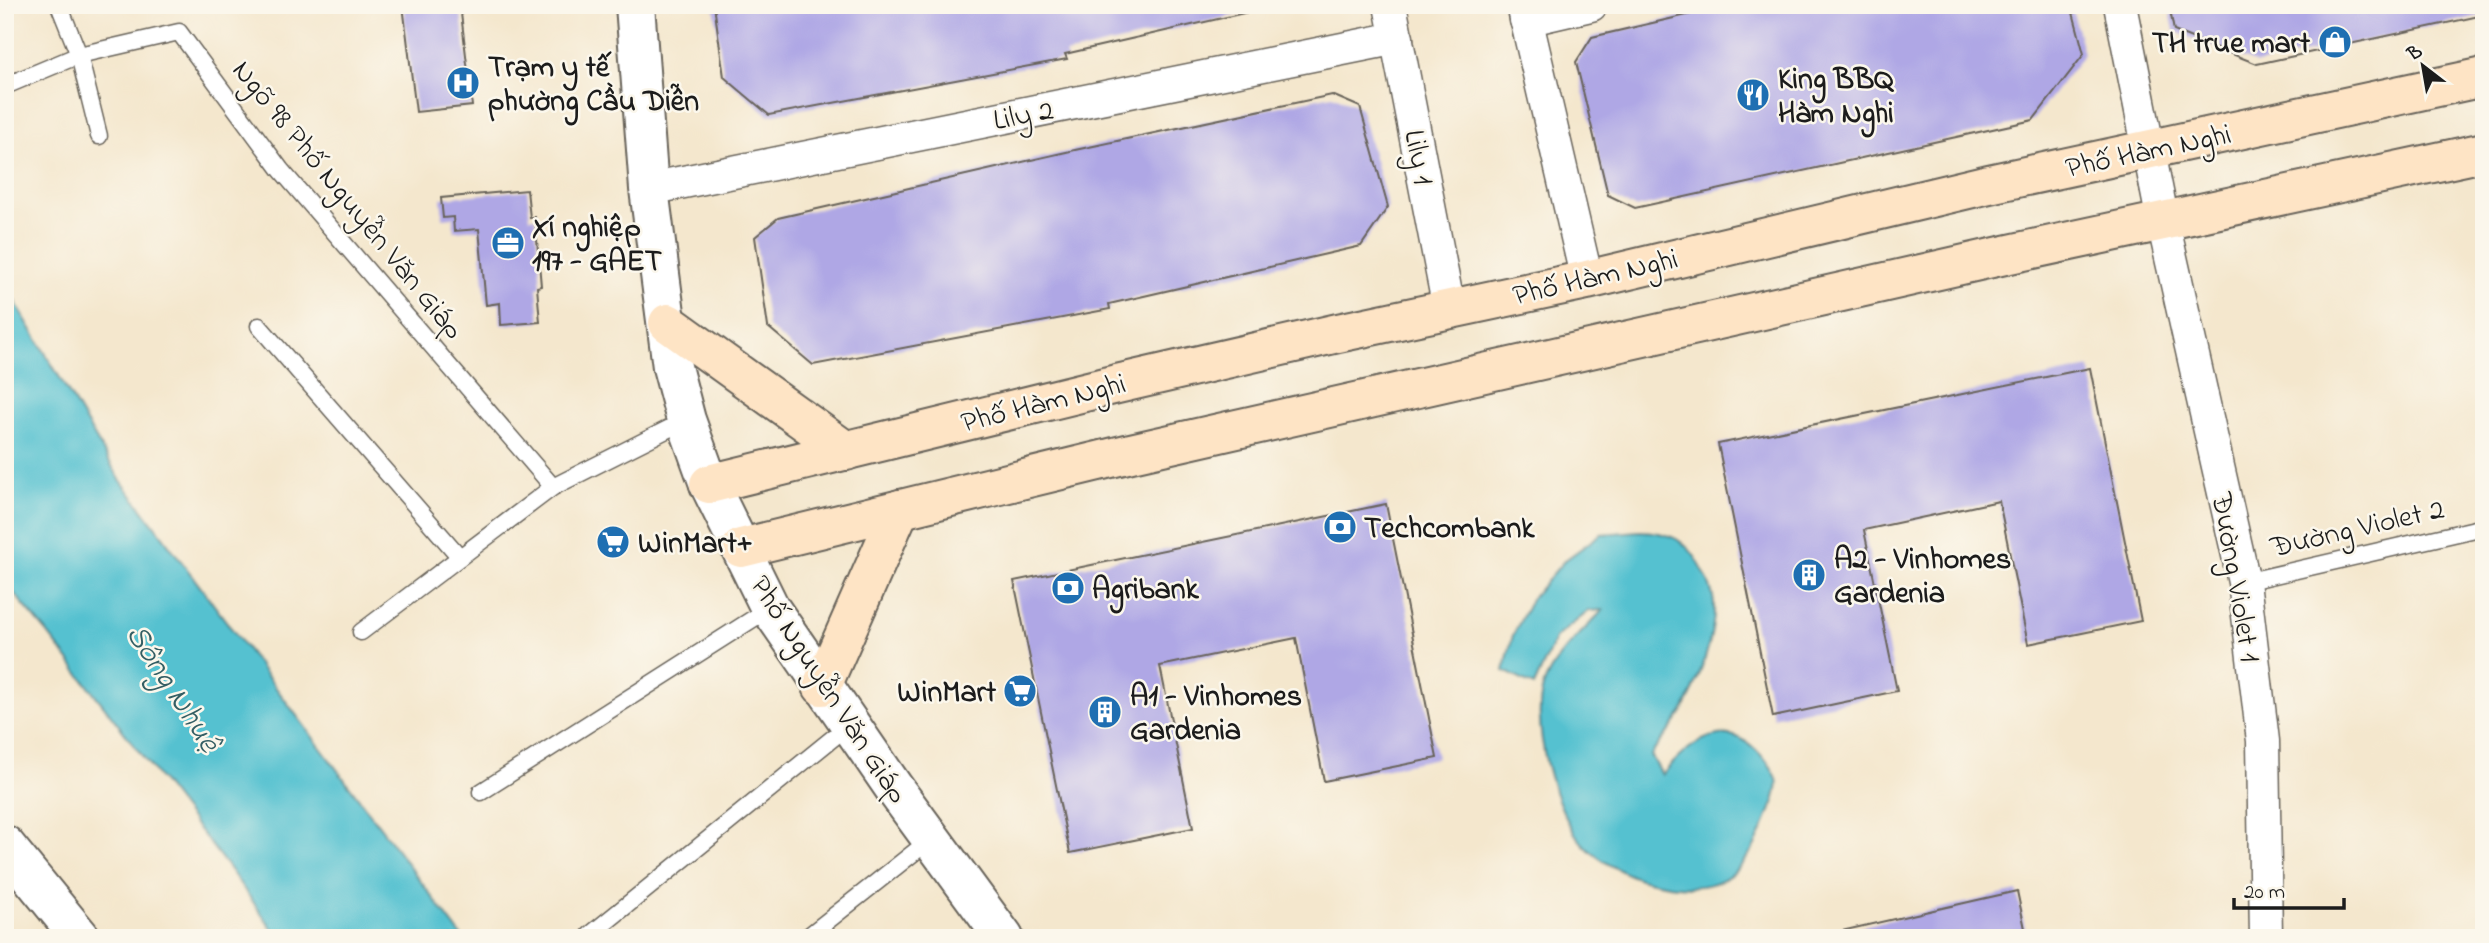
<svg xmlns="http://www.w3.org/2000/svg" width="2489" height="943" viewBox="0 0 2489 943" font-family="'Indie Flower',sans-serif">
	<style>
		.water { fill: #55c1d0; stroke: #386e76; stroke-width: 2 }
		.building { fill: #afa7e5 }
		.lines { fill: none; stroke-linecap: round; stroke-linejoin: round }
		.service-casing { stroke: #68635a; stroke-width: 19 }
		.minor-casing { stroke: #68635a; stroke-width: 35 }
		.tertiary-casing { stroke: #68635a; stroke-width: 42 }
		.secondary-casing { stroke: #68635a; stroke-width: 42 }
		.service { stroke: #fff; stroke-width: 16 }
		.minor { stroke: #fff; stroke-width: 32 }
		.tertiary { stroke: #fff; stroke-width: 38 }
		.secondary { stroke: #fee4c5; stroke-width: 38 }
		.labels { text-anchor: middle; stroke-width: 5; stroke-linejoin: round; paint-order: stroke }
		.poi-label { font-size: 30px; font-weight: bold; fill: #1c1c1c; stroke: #fbf7ec; text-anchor: start }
		.street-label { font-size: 30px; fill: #1c1c1c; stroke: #fbf7ec }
		.water-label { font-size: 32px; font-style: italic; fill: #335e64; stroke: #fbf7ec }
	</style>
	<rect width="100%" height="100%" fill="#fbf7ec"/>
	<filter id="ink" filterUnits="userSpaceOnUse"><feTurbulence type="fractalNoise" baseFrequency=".0143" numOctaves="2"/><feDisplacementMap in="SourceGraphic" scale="14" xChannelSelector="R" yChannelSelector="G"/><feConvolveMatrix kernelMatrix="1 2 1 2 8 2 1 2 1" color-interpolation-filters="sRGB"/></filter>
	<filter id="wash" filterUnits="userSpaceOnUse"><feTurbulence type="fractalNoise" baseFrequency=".00686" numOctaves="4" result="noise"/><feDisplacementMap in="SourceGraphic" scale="28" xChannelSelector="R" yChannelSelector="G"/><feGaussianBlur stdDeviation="1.57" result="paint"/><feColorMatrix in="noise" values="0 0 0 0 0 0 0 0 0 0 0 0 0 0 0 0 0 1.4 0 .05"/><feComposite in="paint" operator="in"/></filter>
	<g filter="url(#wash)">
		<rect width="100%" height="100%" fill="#f4e7cd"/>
		<g class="water">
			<polygon points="5,285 119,478 463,938 279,938 228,867 46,631 5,583"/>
			<path d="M 1640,531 C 1671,532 1687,540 1701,567 C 1706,576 1711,587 1713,597 C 1719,626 1699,681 1685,707 C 1676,724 1662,739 1651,755 L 1662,775 C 1685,748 1721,715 1755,749 C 1764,758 1773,767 1777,779 C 1780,790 1771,808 1767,819 C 1742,883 1713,896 1648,881 C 1626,876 1598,860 1583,844 C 1555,814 1527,717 1546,679 C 1559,651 1583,632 1603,610 L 1589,611 L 1556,637 L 1534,686 L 1504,671 L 1513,635 L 1532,598 L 1564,561 L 1601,534 Z"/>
		</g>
		<g id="blocks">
			<g class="building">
				<polygon points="403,5 460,5 472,106 416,112"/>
				<polygon points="714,5 1274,5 1275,6 1065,54 1067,59 769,115 724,77"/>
				<polygon points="1730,5 2071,5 2084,54 2033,120 1635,208 1608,195 1576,62 1592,37"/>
				<polygon points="2169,5 2484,5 2484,15 2257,64 2174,31"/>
				<polygon points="1332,95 1360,107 1388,207 1361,246 1109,304 1110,309 813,365 768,327 755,237 778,218 1075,150"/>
				<polygon points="527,190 530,218 535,217 541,286 537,287 540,322 501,325 500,303 486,305 479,229 454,231 453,217 443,218 441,198"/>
				<polygon points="2090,368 2141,621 2028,644 1999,501 1864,530 1897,691 1773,717 1718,444"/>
				<polygon points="1386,504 1437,758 1324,781 1296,638 1160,666 1193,828 1070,853 1014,581"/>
				<polygon points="2017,891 2027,938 1815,938 1815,937"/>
			</g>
		</g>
	</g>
	<g filter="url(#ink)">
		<use href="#blocks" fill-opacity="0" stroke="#68635a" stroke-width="2"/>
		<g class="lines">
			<defs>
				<g id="service">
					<polyline points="59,5 79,55 179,32 281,170 553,487"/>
					<polyline points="5,86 79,55 99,136"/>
					<polyline points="259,326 459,556"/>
					<polyline points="2244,582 2484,527"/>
					<polyline points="361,632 553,487 686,420"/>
					<polyline points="481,792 770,608"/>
					<polyline points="590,935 849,725"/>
					<polyline points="806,938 931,839"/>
				</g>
				<g id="minor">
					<polyline points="1390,5 1449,309"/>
					<polyline points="1523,5 1587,280"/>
					<polyline points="2120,5 2163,222 2244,582 2263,741 2266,938"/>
					<polyline points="1526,20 1591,5"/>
					<polyline points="649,189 1397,38"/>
				</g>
				<g id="tertiary">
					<polyline points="635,5 649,189 672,367 686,420 709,484 770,608 894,788 1004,938"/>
					<polyline points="5,845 81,938"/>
				</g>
				<g id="secondary">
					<polyline points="668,323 846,451"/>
					<polyline points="709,484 1117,384 1338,333 1587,280 1989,184 2484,77"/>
					<polyline points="741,548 1131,453 2005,255 2484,152"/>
					<polyline points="822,686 900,509"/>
				</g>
			</defs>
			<use href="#service" class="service-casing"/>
			<use href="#minor" class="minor-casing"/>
			<use href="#tertiary" class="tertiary-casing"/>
			<use href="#secondary" class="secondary-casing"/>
			<use href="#service" class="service"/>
			<use href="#minor" class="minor"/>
			<use href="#tertiary" class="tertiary"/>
			<use href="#secondary" class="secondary"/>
		</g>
	</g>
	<defs>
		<symbol id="shop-disc" viewBox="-11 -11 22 22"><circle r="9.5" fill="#1f6fb2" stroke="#fbf7ec"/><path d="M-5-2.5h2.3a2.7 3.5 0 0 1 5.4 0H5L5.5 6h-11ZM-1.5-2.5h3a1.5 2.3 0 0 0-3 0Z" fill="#fff"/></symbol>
		<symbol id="hospital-disc" viewBox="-11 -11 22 22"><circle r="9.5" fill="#1f6fb2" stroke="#fbf7ec"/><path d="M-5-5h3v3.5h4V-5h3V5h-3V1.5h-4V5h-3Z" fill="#fff"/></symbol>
		<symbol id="restaurant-disc" viewBox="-11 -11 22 22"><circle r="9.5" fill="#1f6fb2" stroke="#fbf7ec"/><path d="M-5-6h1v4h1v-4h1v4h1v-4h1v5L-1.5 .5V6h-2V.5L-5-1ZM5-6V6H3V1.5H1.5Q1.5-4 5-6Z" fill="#fff"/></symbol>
		<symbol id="office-disc" viewBox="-11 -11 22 22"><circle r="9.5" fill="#1f6fb2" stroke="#fbf7ec"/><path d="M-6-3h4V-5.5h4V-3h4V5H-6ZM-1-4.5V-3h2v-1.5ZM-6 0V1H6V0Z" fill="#fff"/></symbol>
		<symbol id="bank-disc" viewBox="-11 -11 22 22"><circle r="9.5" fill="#1f6fb2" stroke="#fbf7ec"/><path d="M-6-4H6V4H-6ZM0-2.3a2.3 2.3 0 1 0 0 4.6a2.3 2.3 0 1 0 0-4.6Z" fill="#fff"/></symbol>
		<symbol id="supermarket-disc" viewBox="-11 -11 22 22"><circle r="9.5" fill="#1f6fb2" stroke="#fbf7ec"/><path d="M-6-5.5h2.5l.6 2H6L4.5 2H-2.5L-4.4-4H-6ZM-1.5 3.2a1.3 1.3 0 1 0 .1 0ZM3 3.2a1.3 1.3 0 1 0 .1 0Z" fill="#fff"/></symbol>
		<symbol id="building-disc" viewBox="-11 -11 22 22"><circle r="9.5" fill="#1f6fb2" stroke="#fbf7ec"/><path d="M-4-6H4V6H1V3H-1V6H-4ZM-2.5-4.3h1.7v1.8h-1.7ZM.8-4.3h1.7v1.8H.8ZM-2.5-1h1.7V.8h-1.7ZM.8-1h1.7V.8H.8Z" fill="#fff"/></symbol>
	</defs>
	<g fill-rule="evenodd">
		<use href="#shop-disc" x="2316" y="23" width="38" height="38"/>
		<use href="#hospital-disc" x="444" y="64" width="38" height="38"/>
		<use href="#restaurant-disc" x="1734" y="76" width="38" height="38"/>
		<use href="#office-disc" x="489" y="224" width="38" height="38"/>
		<use href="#bank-disc" x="1321" y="508" width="38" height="38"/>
		<use href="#supermarket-disc" x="594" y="523" width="38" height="38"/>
		<use href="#building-disc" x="1790" y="556" width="38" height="38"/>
		<use href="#bank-disc" x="1049" y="569" width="38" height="38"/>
		<use href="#supermarket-disc" x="1001" y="672" width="38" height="38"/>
		<use href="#building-disc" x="1086" y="693" width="38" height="38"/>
	</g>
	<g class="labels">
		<g class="poi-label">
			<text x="2310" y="52" text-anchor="end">TH true mart</text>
			<text x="488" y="76">Trạm y tế<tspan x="488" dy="34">phường Cầu Diễn</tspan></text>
			<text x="1778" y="88">King BBQ<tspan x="1778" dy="34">Hàm Nghi</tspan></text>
			<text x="532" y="236">Xí nghiệp<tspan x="532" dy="34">197 - GAET</tspan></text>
			<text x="1364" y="537">Techcombank</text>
			<text x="638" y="552">WinMart+</text>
			<text x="1834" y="568">A2 - Vinhomes<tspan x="1834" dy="34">Gardenia</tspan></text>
			<text x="1092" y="598">Agribank</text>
			<text x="996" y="701" text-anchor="end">WinMart</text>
			<text x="1130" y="705">A1 - Vinhomes<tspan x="1130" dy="34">Gardenia</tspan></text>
		</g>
		<g class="street-label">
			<text transform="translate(1023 114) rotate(-11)" y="10">Lily 2</text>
			<text transform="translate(2148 150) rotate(-12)" y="10">Phố Hàm Nghi</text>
			<text transform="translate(1420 157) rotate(79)" y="10">Lily 1</text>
			<text transform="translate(349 199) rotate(51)" y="10">Ngõ 98 Phố Nguyễn Văn Giáp</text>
			<text transform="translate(1595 276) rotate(-13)" y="10">Phố Hàm Nghi</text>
			<text transform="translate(1043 402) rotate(-14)" y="10">Phố Hàm Nghi</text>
			<text transform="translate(2357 527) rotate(-13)" y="10">Đường Violet 2</text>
			<text transform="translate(2237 577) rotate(80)" y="10">Đường Violet 1</text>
			<text transform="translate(830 689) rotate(57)" y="10">Phố Nguyễn Văn Giáp</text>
		</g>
		<g class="water-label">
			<text transform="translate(175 688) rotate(57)" y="11">Sông Nhuệ</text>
		</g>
	</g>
	<rect width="2489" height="943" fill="none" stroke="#fbf7ec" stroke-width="28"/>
	<g transform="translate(2423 66) rotate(329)" stroke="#fbf7ec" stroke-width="5" paint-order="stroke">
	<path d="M0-5L12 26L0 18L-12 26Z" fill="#1c1c1c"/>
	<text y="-10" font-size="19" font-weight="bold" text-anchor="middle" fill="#1c1c1c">B</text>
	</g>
	<path d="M2234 898v10h110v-10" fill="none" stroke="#1c1c1c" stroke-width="3.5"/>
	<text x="2244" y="898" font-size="21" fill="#1c1c1c" stroke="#fbf7ec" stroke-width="5" paint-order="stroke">20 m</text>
</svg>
